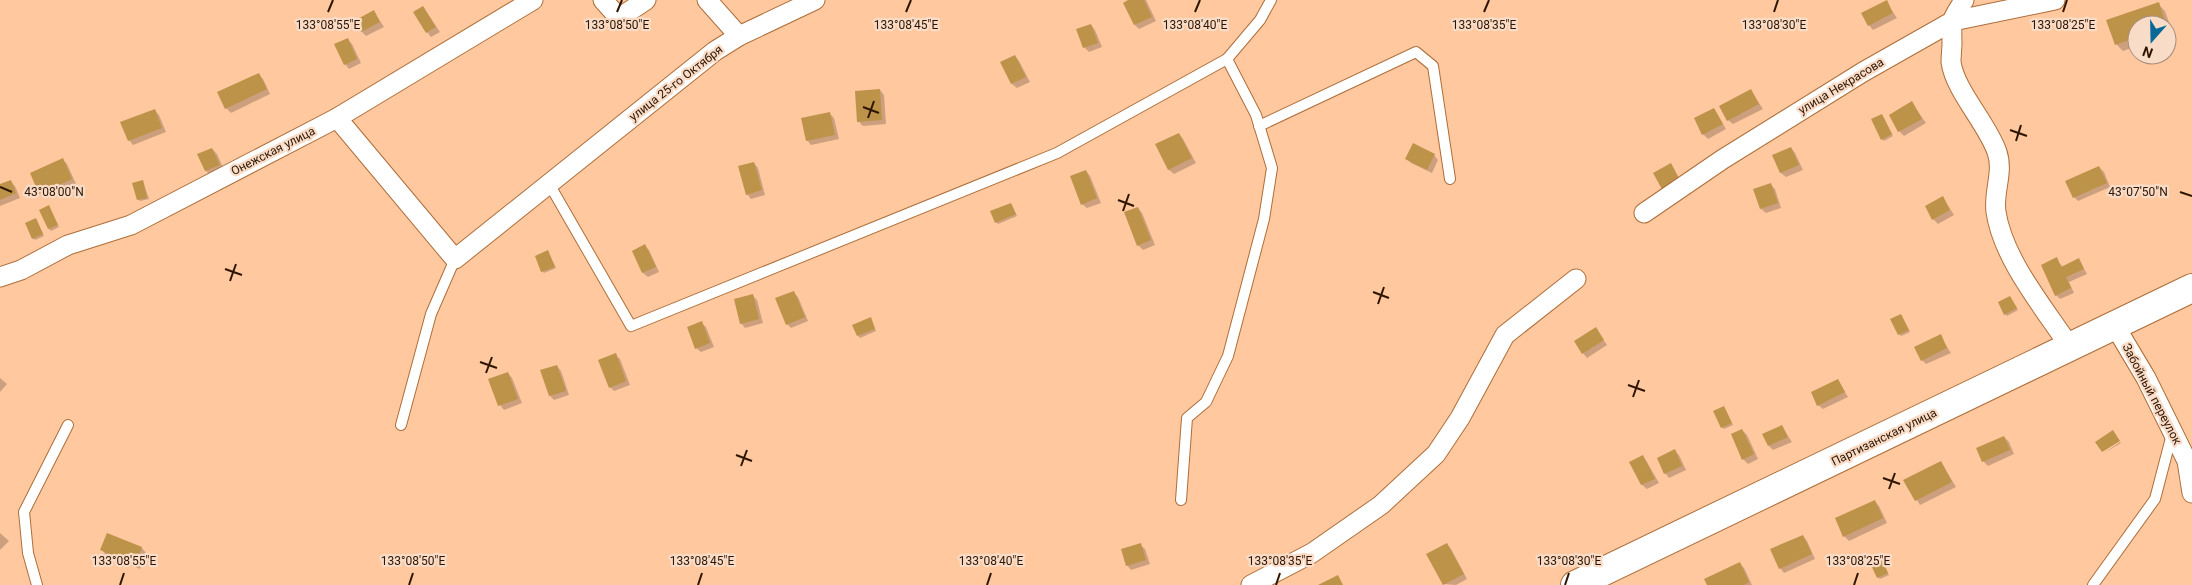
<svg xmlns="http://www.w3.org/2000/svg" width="2192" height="585" viewBox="0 0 2192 585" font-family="Roboto,sans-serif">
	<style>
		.shadow { fill: #0003 }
		.building { fill: #bd9249 }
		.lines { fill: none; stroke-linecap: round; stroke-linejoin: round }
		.service-casing { stroke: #ad6e3a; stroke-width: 12 }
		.minor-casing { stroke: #ad6e3a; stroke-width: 21 }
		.primary-casing { stroke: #ad6e3a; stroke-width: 30 }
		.service { stroke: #fff; stroke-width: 10 }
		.minor { stroke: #fff; stroke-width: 19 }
		.primary { stroke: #fff; stroke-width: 28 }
		.ticks { fill: none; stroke: #2e1501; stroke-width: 2 }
		.labels { text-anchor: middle; stroke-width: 4.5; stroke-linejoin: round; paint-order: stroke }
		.street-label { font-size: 12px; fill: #2e1501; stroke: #f8dcc7 }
		.ticks-label { font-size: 12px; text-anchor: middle; fill: #2e1501; stroke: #f8dcc7; stroke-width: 4.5; stroke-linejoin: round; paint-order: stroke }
	</style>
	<rect width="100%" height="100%" fill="#ffc89e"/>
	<g class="shadow">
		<polygon points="1131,0 1146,0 1156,21 1139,29 1135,25 1125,3"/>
		<polygon points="1886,2 1897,18 1873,30 1869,25"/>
		<polygon points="2158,4 2165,11 2173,34 2167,36 2167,25 2137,25 2137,46 2123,51 2116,44"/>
		<polygon points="423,7 440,32 431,37 427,32"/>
		<polygon points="374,12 384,27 366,36 362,32"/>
		<polygon points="1091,25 1095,30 1102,47 1089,52 1084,47"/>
		<polygon points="347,39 352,44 361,63 349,69 345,64"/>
		<polygon points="1015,56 1019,61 1030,82 1017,88 1012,84 1002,62"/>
		<polygon points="258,74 263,79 270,94 231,113 226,108"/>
		<polygon points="880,90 884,95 886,124 863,126 858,121"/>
		<polygon points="1751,91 1763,109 1733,124 1728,120"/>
		<polygon points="1912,103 1926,123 1904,136 1899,131"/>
		<polygon points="1714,109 1726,129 1708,139 1703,134"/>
		<polygon points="154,110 159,115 166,132 133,145 129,140"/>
		<polygon points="830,114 834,118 839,139 811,145 807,140"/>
		<polygon points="1883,117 1893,136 1884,141 1882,139"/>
		<polygon points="1179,134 1183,139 1196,163 1174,174 1169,170 1157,145"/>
		<polygon points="1791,148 1795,153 1803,170 1786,177 1781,173 1774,156"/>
		<polygon points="212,149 217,154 224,170 210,175 206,171 199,154"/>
		<polygon points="1434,155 1438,160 1432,173 1411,163 1406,158"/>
		<polygon points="63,160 67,164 76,184 44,198 40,193"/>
		<polygon points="754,163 758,168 765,195 751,199 747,194"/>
		<polygon points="2099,167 2104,172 2110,187 2078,201 2074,197"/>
		<polygon points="1086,171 1090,176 1101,203 1087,208 1082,204"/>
		<polygon points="143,181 149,199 140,201 138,199"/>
		<polygon points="11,182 15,186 20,198 0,206 0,186"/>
		<polygon points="1770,184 1775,189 1781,208 1766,213 1761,209 1755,190"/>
		<polygon points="1943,198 1954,215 1938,224 1933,219"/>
		<polygon points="1011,204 1017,216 998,224 996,222"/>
		<polygon points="49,207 59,227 51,231 49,229"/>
		<polygon points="1138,208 1142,213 1155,245 1143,250 1138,245"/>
		<polygon points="37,221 44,236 35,240 33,238"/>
		<polygon points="645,246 649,250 659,272 648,277 643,273 633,251"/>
		<polygon points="548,252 556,268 544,273 542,271"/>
		<polygon points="2056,259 2063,267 2079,260 2087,274 2069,282 2074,293 2060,299 2056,295"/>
		<polygon points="793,292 798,297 808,321 791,328 787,324"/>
		<polygon points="753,296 757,300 763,323 745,328 741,323"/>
		<polygon points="2010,297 2018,310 2007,316 2005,314"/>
		<polygon points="1901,315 1910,332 1901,336 1899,334"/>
		<polygon points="872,321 876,331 860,338 858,336"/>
		<polygon points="701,323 706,327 714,347 701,352 696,348"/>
		<polygon points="1596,329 1607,345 1587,358 1583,353"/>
		<polygon points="1940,336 1951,353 1926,364 1922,360"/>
		<polygon points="615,355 620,359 630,385 614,391 610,387"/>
		<polygon points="557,366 561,371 569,395 554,400 550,396 541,371"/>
		<polygon points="508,373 512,378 522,403 504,410 500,405"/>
		<polygon points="0,378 7,384 0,392"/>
		<polygon points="1838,380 1848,397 1823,409 1818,405"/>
		<polygon points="1725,409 1733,425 1724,429 1722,427"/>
		<polygon points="1782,427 1792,442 1773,450 1769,446"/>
		<polygon points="1742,430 1747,435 1758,459 1748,464 1743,459"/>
		<polygon points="2004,437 2009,442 2014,454 1988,466 1983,461"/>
		<polygon points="2120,442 2121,443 2104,453"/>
		<polygon points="1675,451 1679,455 1686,470 1669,478 1665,473"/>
		<polygon points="1643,457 1647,462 1659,483 1647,489 1642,485 1631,463"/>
		<polygon points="1941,462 1956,487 1920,505 1905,481"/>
		<polygon points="1874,501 1879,506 1887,523 1849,541 1844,536"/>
		<polygon points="0,533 9,541 0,550"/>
		<polygon points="108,534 142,548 146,553 140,569 106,555 102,550"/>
		<polygon points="1803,536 1807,541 1815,559 1784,573 1780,568"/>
		<polygon points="1447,544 1451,549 1467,579 1456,585 1444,584"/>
		<polygon points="1140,545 1145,549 1150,564 1131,570 1127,565"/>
		<polygon points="1882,561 1889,575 1880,579 1878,577"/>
		<polygon points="1740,564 1744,568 1752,585 1708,585"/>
	</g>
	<g class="building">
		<polygon points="1128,0 1144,0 1152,17 1134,25 1123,3"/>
		<polygon points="1887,0 1893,13 1868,26 1861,13"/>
		<polygon points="2159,2 2166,25 2137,25 2137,37 2115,45 2106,20"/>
		<polygon points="423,6 436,27 426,33 413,12"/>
		<polygon points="374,10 380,22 361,32 354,21"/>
		<polygon points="1091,24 1098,43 1083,48 1076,29"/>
		<polygon points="348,38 357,59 344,65 334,44"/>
		<polygon points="1015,55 1026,77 1011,84 1000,62"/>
		<polygon points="259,73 267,89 225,109 217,92"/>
		<polygon points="880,89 882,120 857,122 855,91"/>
		<polygon points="1751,89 1759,104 1727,121 1719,106"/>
		<polygon points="1912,101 1922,119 1898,132 1889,115"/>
		<polygon points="1714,108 1723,124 1702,135 1694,118"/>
		<polygon points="155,109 162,128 128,141 120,122"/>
		<polygon points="830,112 835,135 806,141 801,118"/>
		<polygon points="1882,114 1892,134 1881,140 1871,119"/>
		<polygon points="1179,133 1192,158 1168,170 1155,144"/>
		<polygon points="1413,143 1435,154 1427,170 1405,159"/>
		<polygon points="1791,147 1799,165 1780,173 1772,155"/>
		<polygon points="212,148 220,165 205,171 197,154"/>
		<polygon points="63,158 72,179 39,194 30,173"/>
		<polygon points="754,162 762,190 746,195 738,166"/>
		<polygon points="1671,163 1681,182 1663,191 1653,173"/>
		<polygon points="2099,166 2107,183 2073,198 2065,181"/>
		<polygon points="1086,170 1097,198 1081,205 1070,176"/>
		<polygon points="11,180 16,193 0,200 0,184"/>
		<polygon points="143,180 147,198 137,200 132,183"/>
		<polygon points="1771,183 1778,203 1760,209 1753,189"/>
		<polygon points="1943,196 1950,210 1932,220 1925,206"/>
		<polygon points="1011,203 1016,214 995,223 990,211"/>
		<polygon points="49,205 58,225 48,229 39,210"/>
		<polygon points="1138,207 1151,240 1137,246 1124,212"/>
		<polygon points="36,218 43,234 32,239 25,223"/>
		<polygon points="645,244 656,267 642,273 632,251"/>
		<polygon points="548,250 555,267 541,272 535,256"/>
		<polygon points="2057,257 2061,267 2079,258 2084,269 2066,277 2071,288 2055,296 2041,265"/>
		<polygon points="794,291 805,317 786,325 775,298"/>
		<polygon points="753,294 759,319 740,324 734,299"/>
		<polygon points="2010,296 2017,308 2004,315 1998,302"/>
		<polygon points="1901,314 1909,330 1898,335 1890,319"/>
		<polygon points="871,317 875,329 857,336 852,325"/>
		<polygon points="702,321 710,343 695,349 687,327"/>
		<polygon points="1596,327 1604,340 1582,354 1574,341"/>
		<polygon points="1941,334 1947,348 1921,361 1914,347"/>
		<polygon points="616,353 626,381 609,388 598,360"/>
		<polygon points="557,365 566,391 549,396 540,370"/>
		<polygon points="508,372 518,399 498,406 488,379"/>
		<polygon points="1838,379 1845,392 1817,406 1811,392"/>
		<polygon points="1724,406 1732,423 1721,428 1713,411"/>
		<polygon points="1782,425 1788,437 1768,446 1762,434"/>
		<polygon points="1742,429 1754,454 1742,460 1731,434"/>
		<polygon points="2113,430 2120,441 2102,452 2095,442"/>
		<polygon points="2004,436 2010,450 1982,462 1976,448"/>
		<polygon points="1675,449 1682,466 1664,474 1657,458"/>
		<polygon points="1643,455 1655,479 1641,485 1629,462"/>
		<polygon points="1941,461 1952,482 1915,501 1903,480"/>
		<polygon points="1875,500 1883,518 1843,537 1835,518"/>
		<polygon points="107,533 142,547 135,565 100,550"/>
		<polygon points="1803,535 1812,554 1779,569 1770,549"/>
		<polygon points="1141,543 1146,560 1126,566 1121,549"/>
		<polygon points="1447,543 1464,574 1443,585 1426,554"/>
		<polygon points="1882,560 1888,573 1877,578 1871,565"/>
		<polygon points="1740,562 1749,582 1744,585 1707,585 1704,579"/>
		<polygon points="1338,575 1343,585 1318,585"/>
	</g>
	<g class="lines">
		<defs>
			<g id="service">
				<polyline points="1259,126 1416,52 1433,66 1450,179"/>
				<polyline points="548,182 631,326 1057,153 1227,59"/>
				<polyline points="401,425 431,314 455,259"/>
				<polyline points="1181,500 1187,418 1206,402 1228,356 1264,219 1272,168 1256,115 1227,59 1260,20 1271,0"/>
				<polyline points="37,585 28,553 24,512 68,425"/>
				<polyline points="2093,585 2155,499 2172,434"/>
			</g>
			<g id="minor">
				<polyline points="603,0 619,18 646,0"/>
				<polyline points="707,0 739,36"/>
				<path d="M 1964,0 C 1961,6 1955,13 1953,20 C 1951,26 1952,36 1952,43 C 1952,49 1951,55 1951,62 C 1955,91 1987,123 1997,152 C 2004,172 1993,192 1996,212 C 2003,259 2044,308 2070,347"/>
				<polyline points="337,118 455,259 715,51 739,36 815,0"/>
				<polyline points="1644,213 1723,159 1863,72 1953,21 2055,0"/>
				<polyline points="0,277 21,270 68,245 131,225 337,118 533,0"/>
				<polyline points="2115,326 2146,378 2187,461 2192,493"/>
				<polyline points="1251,585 1312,553 1381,505 1436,454 1460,418 1505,335 1576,279"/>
			</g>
			<polyline id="primary" points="1575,585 2192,288"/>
		</defs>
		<use href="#service" class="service-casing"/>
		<use href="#minor" class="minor-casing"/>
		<use href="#primary" class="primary-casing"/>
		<use href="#service" class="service"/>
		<use href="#minor" class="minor"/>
		<use href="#primary" class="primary"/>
	</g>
	<path class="ticks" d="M 328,12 L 333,0M 617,12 L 622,0M 906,12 L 911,0M 1195,12 L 1200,0M 1484,12 L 1489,0M 1774,12 L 1778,0M 2063,12 L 2067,0M 863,107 L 879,113M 868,118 L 874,101M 2010,130 L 2027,136M 2016,141 L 2021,125M 0,187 L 12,192M 2180,192 L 2192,196M 1118,200 L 1134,206M 1123,211 L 1129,194M 225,269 L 242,275M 230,281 L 236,264M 1373,292 L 1389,298M 1378,304 L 1384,287M 480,362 L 497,368M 486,373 L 492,357M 1628,385 L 1645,391M 1633,397 L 1639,380M 736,455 L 752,461M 741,466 L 747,450M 1883,478 L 1900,484M 1889,489 L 1895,473M 120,585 L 124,573M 409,585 L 413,573M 698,585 L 702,573M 987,585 L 991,573M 1276,585 L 1280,573M 1565,585 L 1569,573M 1854,585 L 1858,573"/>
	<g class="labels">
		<g class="street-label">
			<text transform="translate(676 83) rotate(-38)" y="4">улица 25-го Октября</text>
			<text transform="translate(1841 86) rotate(-31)" y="4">улица Некрасова</text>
			<text transform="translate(273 151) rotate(-27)" y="4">Онежская улица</text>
			<text transform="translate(2152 394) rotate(62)" y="4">Забойный переулок</text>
			<text transform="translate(1884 437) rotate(-26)" y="4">Партизанская улица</text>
		</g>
	</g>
	<g class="ticks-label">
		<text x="1774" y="29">133°08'30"E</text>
		<text x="2063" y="29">133°08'25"E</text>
		<text x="328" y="29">133°08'55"E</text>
		<text x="617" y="29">133°08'50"E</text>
		<text x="906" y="29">133°08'45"E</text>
		<text x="1195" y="29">133°08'40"E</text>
		<text x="1484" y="29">133°08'35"E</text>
		<text x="2138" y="196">43°07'50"N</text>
		<text x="54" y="196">43°08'00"N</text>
		<text x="124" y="565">133°08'55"E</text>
		<text x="413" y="565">133°08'50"E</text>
		<text x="702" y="565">133°08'45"E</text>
		<text x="991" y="565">133°08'40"E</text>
		<text x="1280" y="565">133°08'35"E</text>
		<text x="1569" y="565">133°08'30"E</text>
		<text x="1858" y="565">133°08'25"E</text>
	</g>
	<g transform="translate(2152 40) rotate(200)"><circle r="24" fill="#f8dcc7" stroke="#a78c78"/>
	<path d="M0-4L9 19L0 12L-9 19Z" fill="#086998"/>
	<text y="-8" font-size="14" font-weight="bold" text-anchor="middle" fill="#2e1501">N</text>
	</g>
</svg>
